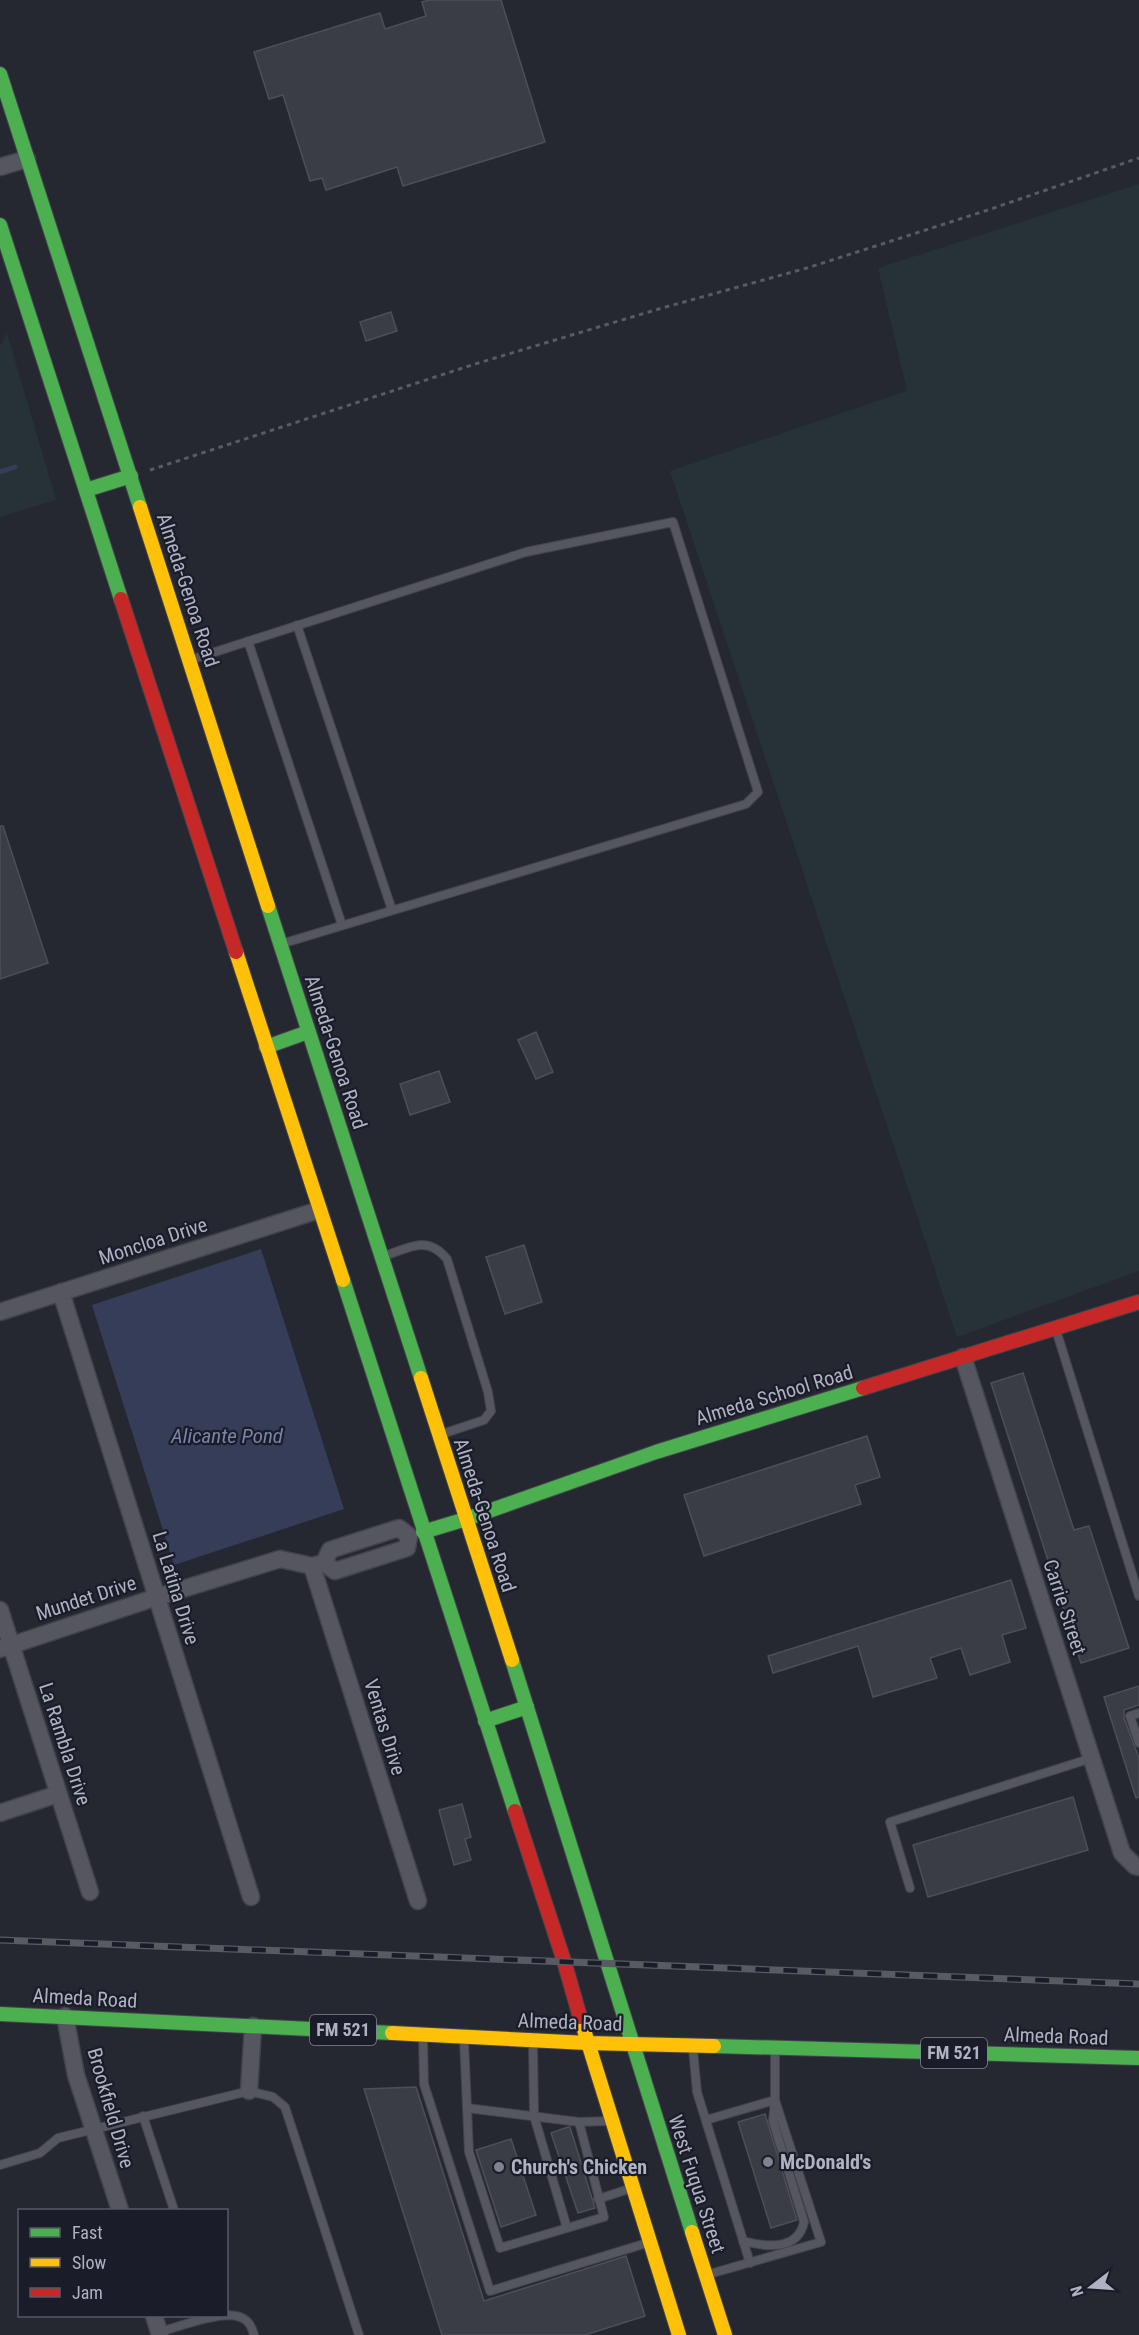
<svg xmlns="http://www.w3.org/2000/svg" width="1139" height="2335" viewBox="0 0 1139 2335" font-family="'Roboto Condensed',sans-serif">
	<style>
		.green { fill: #263237 }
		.water { fill: #363d58 }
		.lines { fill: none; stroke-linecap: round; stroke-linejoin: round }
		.stream { stroke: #363d58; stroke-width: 5 }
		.building { fill: #3b3d45; stroke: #4d4f58; stroke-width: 1.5 }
		.lane-casing { stroke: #414349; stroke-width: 10 }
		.street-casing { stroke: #414349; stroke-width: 19 }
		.fast-casing { stroke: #43454d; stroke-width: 16 }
		.slow-casing { stroke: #43454d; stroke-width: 16 }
		.jam-casing { stroke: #43454d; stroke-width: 16 }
		.path { stroke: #595b63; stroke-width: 3; stroke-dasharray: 4.5 4.5; stroke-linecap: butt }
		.lane { stroke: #55565f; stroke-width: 8 }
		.street { stroke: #55565f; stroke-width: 16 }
		.fast { stroke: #4caf50; stroke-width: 14 }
		.slow { stroke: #ffc107; stroke-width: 14 }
		.jam { stroke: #c62828; stroke-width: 14 }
		.rail-casing { stroke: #595b62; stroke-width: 7 }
		.rail { stroke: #1a1d29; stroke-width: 4.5; stroke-dasharray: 14; stroke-linecap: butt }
		.poi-dot { fill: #7f828f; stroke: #1a1d29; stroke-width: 2 }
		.labels { text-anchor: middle; stroke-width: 4.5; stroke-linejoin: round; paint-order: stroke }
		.shield { fill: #1a1d29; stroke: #828594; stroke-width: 1.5 }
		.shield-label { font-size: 18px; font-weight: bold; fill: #afb2c2 }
		.street-label { font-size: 20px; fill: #afb2c2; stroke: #1a1d29 }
		.poi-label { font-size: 20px; font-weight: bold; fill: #afb2c2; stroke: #1a1d29; text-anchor: start }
		.water-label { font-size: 21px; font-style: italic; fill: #7a84a7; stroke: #1a1d29 }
	</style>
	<rect width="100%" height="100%" fill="#252830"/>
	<g class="green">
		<polygon points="1139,184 1139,1271 957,1337 670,471 907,391 878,268"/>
		<polygon points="7,333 56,500 0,517 0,346"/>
	</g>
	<polygon class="water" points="261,1249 344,1509 174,1565 92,1305"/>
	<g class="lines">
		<polyline class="stream" points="0,472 15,467"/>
	</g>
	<g class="building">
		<polygon points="429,0 501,0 545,142 403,186 397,167 326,190 322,178 310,181 283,95 269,99 254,52 380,13 385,29 426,16 422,2"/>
		<polygon points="391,312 397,331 366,341 360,322"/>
		<polygon points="0,826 3,826 48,963 0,979"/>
		<polygon points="536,1032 553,1072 536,1079 518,1040"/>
		<polygon points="439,1071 450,1102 410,1115 400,1084"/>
		<polygon points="524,1245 542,1302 505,1314 486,1257"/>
		<polygon points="1023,1373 1074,1530 1089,1526 1129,1648 1081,1663 991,1383"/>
		<polygon points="867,1436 880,1477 855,1485 861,1504 704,1556 684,1495"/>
		<polygon points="1011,1580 1026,1628 1002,1635 1010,1662 970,1675 961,1648 930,1658 937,1678 873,1697 858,1646 773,1673 768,1656"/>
		<polygon points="1139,1686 1139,1705 1124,1710 1124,1718 1139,1758 1139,1797 1136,1798 1104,1697"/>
		<polygon points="1073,1797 1088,1850 928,1897 913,1845"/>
		<polygon points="462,1804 471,1837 465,1839 471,1860 454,1865 439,1810"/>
		<polygon points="416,2087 484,2301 626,2256 645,2316 585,2335 442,2335 364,2089"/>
		<polygon points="765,2114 797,2220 771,2228 738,2122"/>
		<polygon points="568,2127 570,2127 595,2208 578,2213 551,2133"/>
		<polygon points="511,2139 536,2215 501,2227 476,2150"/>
	</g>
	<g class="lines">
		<defs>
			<g id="lane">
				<polyline points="297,625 392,910"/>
				<polyline points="248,641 342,925"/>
				<polyline points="190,660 526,552 673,522 758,792 746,804 281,944"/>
				<path d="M 382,1257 C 408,1248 427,1234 447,1259 L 488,1392 L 491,1411 L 484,1420 L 439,1435"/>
				<polyline points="1056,1330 1139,1596"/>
				<polyline points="1139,1713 1130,1716 1139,1743"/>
				<polyline points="910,1888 890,1822 1092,1758"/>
				<polyline points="423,2038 424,2084 490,2291 647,2243"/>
				<polyline points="464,2040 469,2152 500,2248 604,2217 579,2122"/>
				<polyline points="533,2044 534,2116 567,2228"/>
				<polyline points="693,2049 697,2092 750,2263"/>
				<polyline points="467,2108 579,2122 609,2121"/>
				<polyline points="143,2116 174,2210"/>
				<path d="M 706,2120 L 775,2100 L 773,2121 L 804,2222 C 798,2251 766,2247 743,2241"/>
				<polyline points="0,2165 40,2153 58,2138 249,2091 273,2097 285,2107 359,2335"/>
				<polyline points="598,2199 632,2188"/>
				<polyline points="706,2275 821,2242 775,2100 775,2051"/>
				<path d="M 160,2332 C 178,2327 222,2310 240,2317 C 249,2320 252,2327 254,2335"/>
			</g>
			<g id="street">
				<polyline points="0,167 27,159"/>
				<polyline points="61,1292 251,1897"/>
				<polyline points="0,1312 319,1210"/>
				<polyline points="963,1357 1122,1853 1135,1866 1139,1867"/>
				<polyline points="324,1563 335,1571 407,1548 409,1536"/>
				<polyline points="312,1566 418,1901"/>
				<polyline points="0,1610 90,1892"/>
				<polyline points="0,1649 157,1597 280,1559 312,1566 324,1563 330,1550 399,1528 409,1536"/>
				<polyline points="0,1813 58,1794"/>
				<polyline points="65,2016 76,2075 120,2210"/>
				<polyline points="249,2091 253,2026"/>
				<polyline points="154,2316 160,2335"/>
			</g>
			<g id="fast">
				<polyline points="0,74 140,507"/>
				<polyline points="0,225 121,599"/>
				<polyline points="86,490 131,476"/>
				<polyline points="268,906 421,1378"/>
				<polyline points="266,1047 308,1032"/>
				<polyline points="343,1280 515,1811"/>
				<polyline points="423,1532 466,1519 656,1452 863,1388"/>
				<polyline points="512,1660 692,2232"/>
				<polyline points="485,1721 527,1707"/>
				<polyline points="0,2014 392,2033"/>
				<polyline points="714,2046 1139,2058"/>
			</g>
			<g id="slow">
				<polyline points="140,507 268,906"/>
				<polyline points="236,952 343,1280"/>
				<polyline points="421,1378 512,1660"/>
				<polyline points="580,2017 679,2335"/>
				<polyline points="392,2033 587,2043 714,2046"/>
				<polyline points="692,2232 725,2335"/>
			</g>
			<g id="jam">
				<polyline points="121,599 236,952"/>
				<polyline points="863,1388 1139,1302"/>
				<polyline points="515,1811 564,1961 580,2017"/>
			</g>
		</defs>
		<use href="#lane" class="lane-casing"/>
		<use href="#street" class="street-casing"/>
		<use href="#fast" class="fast-casing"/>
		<use href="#slow" class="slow-casing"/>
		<use href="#jam" class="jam-casing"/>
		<polyline class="path" points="150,470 475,364 662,308 807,268 988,210 1139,158"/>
		<use href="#lane" class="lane"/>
		<use href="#street" class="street"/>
		<use href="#fast" class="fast"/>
		<use href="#slow" class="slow"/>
		<use href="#jam" class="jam"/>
		<defs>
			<polyline id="rail" points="0,1940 1139,1984"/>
		</defs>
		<use href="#rail" class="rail-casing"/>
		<use href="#rail" class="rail"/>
	</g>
	<g class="poi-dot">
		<circle cx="768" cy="2162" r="6"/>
		<circle cx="499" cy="2167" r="6"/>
	</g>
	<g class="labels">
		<g class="shield">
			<rect x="310" y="2015" width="66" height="30" rx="4.5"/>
			<rect x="921" y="2038" width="66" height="30" rx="4.5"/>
		</g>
		<g class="shield-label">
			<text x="343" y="2036">FM 521</text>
			<text x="954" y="2059">FM 521</text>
		</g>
		<g class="street-label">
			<text transform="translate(188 590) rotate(72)" y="7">Almeda-Genoa Road</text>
			<text transform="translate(336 1052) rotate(72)" y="7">Almeda-Genoa Road</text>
			<text transform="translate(153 1241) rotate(-18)" y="7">Moncloa Drive</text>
			<text transform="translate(774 1395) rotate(-17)" y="7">Almeda School Road</text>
			<text transform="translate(485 1515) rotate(72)" y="7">Almeda-Genoa Road</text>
			<text transform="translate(176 1588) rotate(73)" y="7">La Latina Drive</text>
			<text transform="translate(86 1598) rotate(-18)" y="7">Mundet Drive</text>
			<text transform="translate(1065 1607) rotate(72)" y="7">Carrie Street</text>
			<text transform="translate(385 1727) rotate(73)" y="7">Ventas Drive</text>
			<text transform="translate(65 1744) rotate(72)" y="7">La Rambla Drive</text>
			<text transform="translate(85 1998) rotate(3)" y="7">Almeda Road</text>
			<text transform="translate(570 2022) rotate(2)" y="7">Almeda Road</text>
			<text transform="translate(1056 2036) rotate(2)" y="7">Almeda Road</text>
			<text transform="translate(111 2108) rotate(74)" y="7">Brookfield Drive</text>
			<text transform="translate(697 2184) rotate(72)" y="7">West Fuqua Street</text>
		</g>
		<g class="poi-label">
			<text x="780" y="2169">McDonald's</text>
			<text x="511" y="2174">Church's Chicken</text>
		</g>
		<g class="water-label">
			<text x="227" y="1443">Alicante Pond</text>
		</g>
	</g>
	<rect x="18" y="2209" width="210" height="108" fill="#1a1d29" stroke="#565966" stroke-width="1.5"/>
	<rect x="30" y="2228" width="30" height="9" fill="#4caf50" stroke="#565966" stroke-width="1.5"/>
	<text x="72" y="2239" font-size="18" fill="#afb2c2">Fast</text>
	<rect x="30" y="2258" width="30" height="9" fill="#ffc107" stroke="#565966" stroke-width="1.5"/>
	<text x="72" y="2269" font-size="18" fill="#afb2c2">Slow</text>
	<rect x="30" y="2288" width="30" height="9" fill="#c62828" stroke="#565966" stroke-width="1.5"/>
	<text x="72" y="2299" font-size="18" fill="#afb2c2">Jam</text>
	<g transform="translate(1091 2287) rotate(253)" stroke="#1a1d29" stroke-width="4.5" paint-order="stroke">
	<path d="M0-4.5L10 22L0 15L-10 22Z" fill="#afb2c2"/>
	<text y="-9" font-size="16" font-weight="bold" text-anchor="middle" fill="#afb2c2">N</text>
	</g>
</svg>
